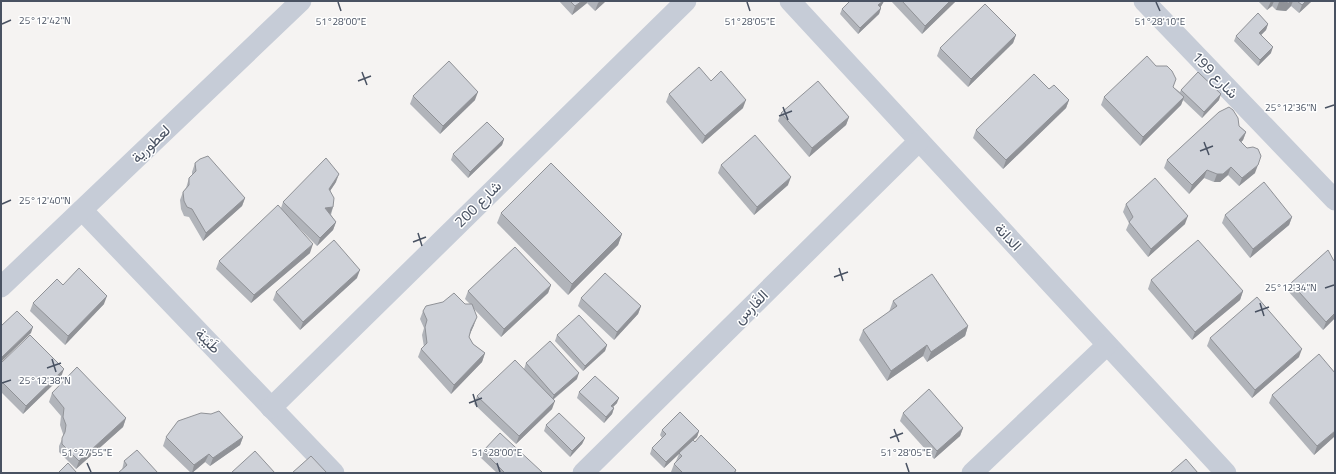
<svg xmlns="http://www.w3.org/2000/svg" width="1336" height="474" viewBox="0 0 1336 474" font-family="'Titillium Web',Vazirmatn,sans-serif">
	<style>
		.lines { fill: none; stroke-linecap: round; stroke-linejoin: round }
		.minor { stroke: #c6ccd7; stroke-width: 21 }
		.wall { fill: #b1b4ba }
		.shaded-wall { fill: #909297 }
		.building { fill: #ced1d8; stroke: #909297 }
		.ticks { fill: none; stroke: #495262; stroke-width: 1.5 }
		.labels { text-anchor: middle; stroke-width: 3; stroke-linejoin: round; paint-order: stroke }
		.street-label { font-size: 15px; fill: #495262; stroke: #fff }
		.ticks-label { font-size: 10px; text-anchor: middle; fill: #495262; stroke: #fff; stroke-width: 3; stroke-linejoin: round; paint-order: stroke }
	</style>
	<rect width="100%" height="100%" fill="#f5f3f2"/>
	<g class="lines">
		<g class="minor">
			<polyline points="790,1 1226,473"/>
			<polyline points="1144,1 1335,200"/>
			<polyline points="82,210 334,473"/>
			<polyline points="1,287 301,1"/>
			<polyline points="271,408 686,1"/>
			<polyline points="583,473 919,141"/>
			<polyline points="972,473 1107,345"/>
		</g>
	</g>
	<g class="wall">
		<polygon points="559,1 606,1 595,11 587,3 572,15"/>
		<polygon points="850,1 884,1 880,8 881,8 879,14 858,34 840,14 842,9"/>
		<polygon points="891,1 956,1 922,34"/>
		<polygon points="1258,1 1312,1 1299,13 1291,6 1286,11 1276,10 1272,6 1267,10"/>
		<polygon points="1268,24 1266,30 1261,35 1271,53 1258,66 1234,41 1236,36"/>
		<polygon points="1016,35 1013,43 968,87 937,56 940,48"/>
		<polygon points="711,81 743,108 702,144 666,102 669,94"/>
		<polygon points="1173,87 1180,92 1181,90 1219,100 1202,118 1183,100 1181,105 1140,146 1101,105 1104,97"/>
		<polygon points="1049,89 1069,100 1066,108 1003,169 973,138 976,130"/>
		<polygon points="413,96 475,100 440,134 410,104"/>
		<polygon points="781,113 849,117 846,125 809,157 778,121"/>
		<polygon points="1239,126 1246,132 1243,140 1241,142 1255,173 1239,186 1228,175 1220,182 1214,182 1204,178 1189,194 1164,168 1167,160"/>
		<polygon points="504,139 502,145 468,178 451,160 453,154"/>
		<polygon points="195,163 245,198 242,206 203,241 189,217 184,216 181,209 180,200 183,192 186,188 189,178 192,175 192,172"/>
		<polygon points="721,165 788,185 754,215 718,173"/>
		<polygon points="336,182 330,191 333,207 331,215 336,222 333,230 317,246 297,226 310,253 251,303 216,269 219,261 281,208 283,202"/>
		<polygon points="1126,204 1185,224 1148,257 1126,230 1129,223 1123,212"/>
		<polygon points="501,213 622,234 618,245 568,295 497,223"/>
		<polygon points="1225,215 1292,217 1289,225 1250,258 1222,223"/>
		<polygon points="1334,261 1335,261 1335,318 1323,330 1288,291 1291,283"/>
		<polygon points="357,278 300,330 273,300 276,292"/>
		<polygon points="1151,280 1243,291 1240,300 1192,340 1148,289"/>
		<polygon points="63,285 104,304 65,345 30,311 33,303"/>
		<polygon points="551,285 548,293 501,337 474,309 474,325 470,334 469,337 473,344 485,353 482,362 451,394 418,357 421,349 424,347 422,335 424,328 420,319 423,311 470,304 465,299 468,291"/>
		<polygon points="581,298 641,306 638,314 614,340 578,306"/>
		<polygon points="893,301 968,326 965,336 927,362 923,356 887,381 859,340 863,330 889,312"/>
		<polygon points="557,335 607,345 605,351 583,371 555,341"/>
		<polygon points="1210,338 1299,357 1252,398 1207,346"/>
		<polygon points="1,363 61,377 23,414 1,392"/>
		<polygon points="526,363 577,379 553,400 552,409 516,444 474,404 477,396 524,369"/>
		<polygon points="579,392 617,403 613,407 614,408 612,414 604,423 577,398"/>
		<polygon points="52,393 126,418 123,427 76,469 59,452 59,446 63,437 63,434 60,425 61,416 49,402"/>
		<polygon points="1272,395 1335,436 1314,455 1269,403"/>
		<polygon points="903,413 963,428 960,436 934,459 900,421"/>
		<polygon points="546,425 585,438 582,444 570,457 544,431"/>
		<polygon points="662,430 699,431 697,437 693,440 736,470 735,473 672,473 671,472 674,464 676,461 679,454 664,468 650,454 652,448 662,438 660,435"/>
		<polygon points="166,437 243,437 240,445 210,466 205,462 192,473 191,473 163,446"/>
		<polygon points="483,451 541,473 497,473 480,457"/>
		<polygon points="124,461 158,473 122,470"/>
	</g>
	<g class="shaded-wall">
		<polygon points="582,1 587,1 587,3 572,15 575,6"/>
		<polygon points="600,1 606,1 595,11 598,3"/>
		<polygon points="883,1 884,1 883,3 880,8 878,5"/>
		<polygon points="950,1 956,1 922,34 925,26"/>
		<polygon points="1271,1 1274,1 1272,6 1267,10"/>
		<polygon points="1293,1 1291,6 1286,11 1276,10 1279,2"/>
		<polygon points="1306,1 1312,1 1299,13 1302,5"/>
		<polygon points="881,8 879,14 858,34 860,28"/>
		<polygon points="1268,24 1266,30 1257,39 1259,33"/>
		<polygon points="1016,35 1013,43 968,87 971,79"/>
		<polygon points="1273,47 1271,53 1258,66 1260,60"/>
		<polygon points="478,92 475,100 440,134 443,126"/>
		<polygon points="1221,94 1219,100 1202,118 1204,112"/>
		<polygon points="1184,97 1181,105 1140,146 1143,137"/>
		<polygon points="746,100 743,108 702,144 705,136"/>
		<polygon points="1069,100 1066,108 1003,169 1006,160"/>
		<polygon points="849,117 846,125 809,157 812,148"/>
		<polygon points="1246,132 1243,140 1236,148 1239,140"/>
		<polygon points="504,139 502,145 468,178 470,172"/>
		<polygon points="1258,165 1255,173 1239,186 1242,178"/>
		<polygon points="1231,167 1228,175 1220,182 1214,182 1217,174"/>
		<polygon points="1207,170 1204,178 1189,194 1192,185"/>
		<polygon points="339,174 336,182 326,197 329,189"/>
		<polygon points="791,177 788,185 754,215 757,207"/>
		<polygon points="245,198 242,206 203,241 206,233"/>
		<polygon points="333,207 330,215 325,208"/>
		<polygon points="1188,216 1185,224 1148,257 1151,249"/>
		<polygon points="1292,217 1289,225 1250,258 1253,249"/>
		<polygon points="336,222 333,230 317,246 320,238"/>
		<polygon points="622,234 618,245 568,295 572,284"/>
		<polygon points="313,244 310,253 251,303 254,295"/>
		<polygon points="360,270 357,278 300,330 303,322"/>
		<polygon points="551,285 548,293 501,337 504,329"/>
		<polygon points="1243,291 1240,300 1192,340 1195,332"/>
		<polygon points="107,296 104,304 65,345 68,336"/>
		<polygon points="641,306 638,314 614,340 617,332"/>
		<polygon points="1335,313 1335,318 1323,330 1326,322"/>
		<polygon points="477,317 474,325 468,338 471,329"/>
		<polygon points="968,326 965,336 927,362 931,352"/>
		<polygon points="33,327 31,333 1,362 1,358"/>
		<polygon points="607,345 605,351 583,371 585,366"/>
		<polygon points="927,345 923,356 887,381 891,371"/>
		<polygon points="1302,349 1299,357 1252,398 1255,390"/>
		<polygon points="485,353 482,362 451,394 454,385"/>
		<polygon points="64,369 61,377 23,414 26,406"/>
		<polygon points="579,373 577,379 552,400 554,395"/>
		<polygon points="619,398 617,403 608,412 611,406"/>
		<polygon points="555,401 552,409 516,444 519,436"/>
		<polygon points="614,408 612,414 604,423 606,417"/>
		<polygon points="126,418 123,427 76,469 79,461"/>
		<polygon points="963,428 960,436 934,459 937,451"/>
		<polygon points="699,431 697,437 664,468 666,462"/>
		<polygon points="1335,431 1335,436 1314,455 1317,446"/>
		<polygon points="243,437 240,445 210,466 213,458"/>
		<polygon points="585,438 582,444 570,457 572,451"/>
		<polygon points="209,454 205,462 192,473 194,465"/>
	</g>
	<g class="building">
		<polygon points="570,1 582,1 575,6"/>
		<polygon points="850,1 883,1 878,5 881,8 860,28 842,9"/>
		<polygon points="902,1 950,1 925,26"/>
		<polygon points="1279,1 1291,1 1289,3"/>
		<polygon points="1297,1 1306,1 1302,5"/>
		<polygon points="985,4 1016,35 971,79 940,48"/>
		<polygon points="1258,13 1268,24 1259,33 1273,47 1260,60 1236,36"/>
		<polygon points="1147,56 1156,66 1167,66 1172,71 1176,79 1173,87 1184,97 1143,137 1104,97"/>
		<polygon points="449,61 478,92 443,126 413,96"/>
		<polygon points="699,67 711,81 721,71 746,100 705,136 669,94"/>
		<polygon points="1198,72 1221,94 1204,112 1181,90"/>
		<polygon points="1034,74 1049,89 1054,85 1069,100 1006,160 976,130"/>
		<polygon points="818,81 849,117 812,148 781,113"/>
		<polygon points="1229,107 1233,110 1238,118 1239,126 1246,132 1239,140 1247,148 1253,147 1258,149 1261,156 1258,165 1242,178 1231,167 1223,174 1217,174 1207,170 1192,185 1167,160 1219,112"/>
		<polygon points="487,122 504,139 470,172 453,154"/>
		<polygon points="755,135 791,177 757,207 721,165"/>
		<polygon points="208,156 245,198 206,233 192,209 187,207 184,201 183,192 189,185 189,178 196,171 195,163 200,159"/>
		<polygon points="326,158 339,174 329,189 334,198 333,207 325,208 336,222 320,238 283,202"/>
		<polygon points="551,163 622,234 572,284 501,213"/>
		<polygon points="1155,178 1188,216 1151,249 1129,222 1133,217 1126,204"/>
		<polygon points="1264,182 1292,217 1253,249 1225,215"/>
		<polygon points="278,205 313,244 254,295 219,261"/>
		<polygon points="334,240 360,270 303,322 276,292"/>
		<polygon points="1198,240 1243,291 1195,332 1151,280"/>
		<polygon points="515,247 551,285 504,329 468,291"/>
		<polygon points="1328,250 1334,261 1335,261 1335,313 1326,322 1291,283"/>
		<polygon points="79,268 107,296 68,336 33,303 57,279 63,285"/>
		<polygon points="605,273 641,306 617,332 581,298"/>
		<polygon points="932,274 968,326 931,352 927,345 891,371 863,330 897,306 893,301"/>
		<polygon points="454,293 465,304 472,304 477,317 471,329 469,337 473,344 485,353 454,385 421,349 427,343 425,327 427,320 423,311 426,306 443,302"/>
		<polygon points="1257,297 1302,349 1255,390 1210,338"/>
		<polygon points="17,311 33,327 1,358 1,326"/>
		<polygon points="579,315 607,345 585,366 557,335"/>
		<polygon points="30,335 64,369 26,406 1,381 1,363"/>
		<polygon points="550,341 579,373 554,395 526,363"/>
		<polygon points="1319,354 1335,373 1335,431 1317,446 1272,395"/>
		<polygon points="515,360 555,401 519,436 477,396"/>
		<polygon points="77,367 126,418 79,461 62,444 62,438 65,432 66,425 63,417 64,408 52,393"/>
		<polygon points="595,376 619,398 611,406 614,408 606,417 579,392"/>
		<polygon points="929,389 963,428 937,451 903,413"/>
		<polygon points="219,411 243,437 213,458 209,454 194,465 166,437 178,421 201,413 211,414"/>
		<polygon points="680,412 699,431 666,462 652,448 666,434 662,430"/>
		<polygon points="559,413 585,438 572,451 546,425"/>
		<polygon points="500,433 542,472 541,473 505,473 483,451"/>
		<polygon points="701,435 736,470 734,473 683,473 674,464 682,456 679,453 693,440 695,442"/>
		<polygon points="137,450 158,473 118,473 127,465 124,461"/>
		<polygon points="255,451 275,473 231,473"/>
		<polygon points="311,456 327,473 292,473"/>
		<polygon points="1186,459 1198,473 1170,473"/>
		<polygon points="68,463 77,473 58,473"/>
	</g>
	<path class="ticks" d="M 338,2 L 341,11M 747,2 L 750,11M 1156,2 L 1160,11M 2,24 L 11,20M 362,72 L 367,85M 358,81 L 371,76M 783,107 L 788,120M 1325,108 L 1334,105M 779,116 L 792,111M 1204,142 L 1209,155M 1200,151 L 1213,146M 2,204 L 11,200M 418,233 L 422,246M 413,242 L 426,237M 839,268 L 843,281M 834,277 L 848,272M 1325,288 L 1334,285M 1260,303 L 1264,316M 1255,312 L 1269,307M 52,359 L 56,372M 47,368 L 61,363M 2,383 L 11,380M 473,394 L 477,407M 469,403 L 482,398M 894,429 L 899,442M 890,438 L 903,433M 87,463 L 91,472M 497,463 L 500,472M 906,463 L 909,472"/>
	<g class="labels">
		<g class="street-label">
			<text transform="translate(1215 75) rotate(46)" y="5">شارع 199</text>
			<text transform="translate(151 144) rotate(-44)" y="5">لعطورية</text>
			<text transform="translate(478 204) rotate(-45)" y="5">شارع 200</text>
			<text transform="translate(1008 237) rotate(47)" y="5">الدانة</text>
			<text transform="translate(751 307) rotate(-45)" y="5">الفَارِس</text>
			<text transform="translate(208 341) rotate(46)" y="5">طَيْبَة</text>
		</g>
	</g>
	<g class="ticks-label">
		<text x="45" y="24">25°12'42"N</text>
		<text x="750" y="25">51°28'05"E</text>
		<text x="341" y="25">51°28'00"E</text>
		<text x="1160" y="25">51°28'10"E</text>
		<text x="1291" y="111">25°12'36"N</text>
		<text x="45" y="204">25°12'40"N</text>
		<text x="1291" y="291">25°12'34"N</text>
		<text x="45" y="384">25°12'38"N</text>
		<text x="87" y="456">51°27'55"E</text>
		<text x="497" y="456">51°28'00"E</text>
		<text x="906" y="456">51°28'05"E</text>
	</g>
	<rect width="1336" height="474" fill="none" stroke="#495262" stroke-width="4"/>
</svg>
